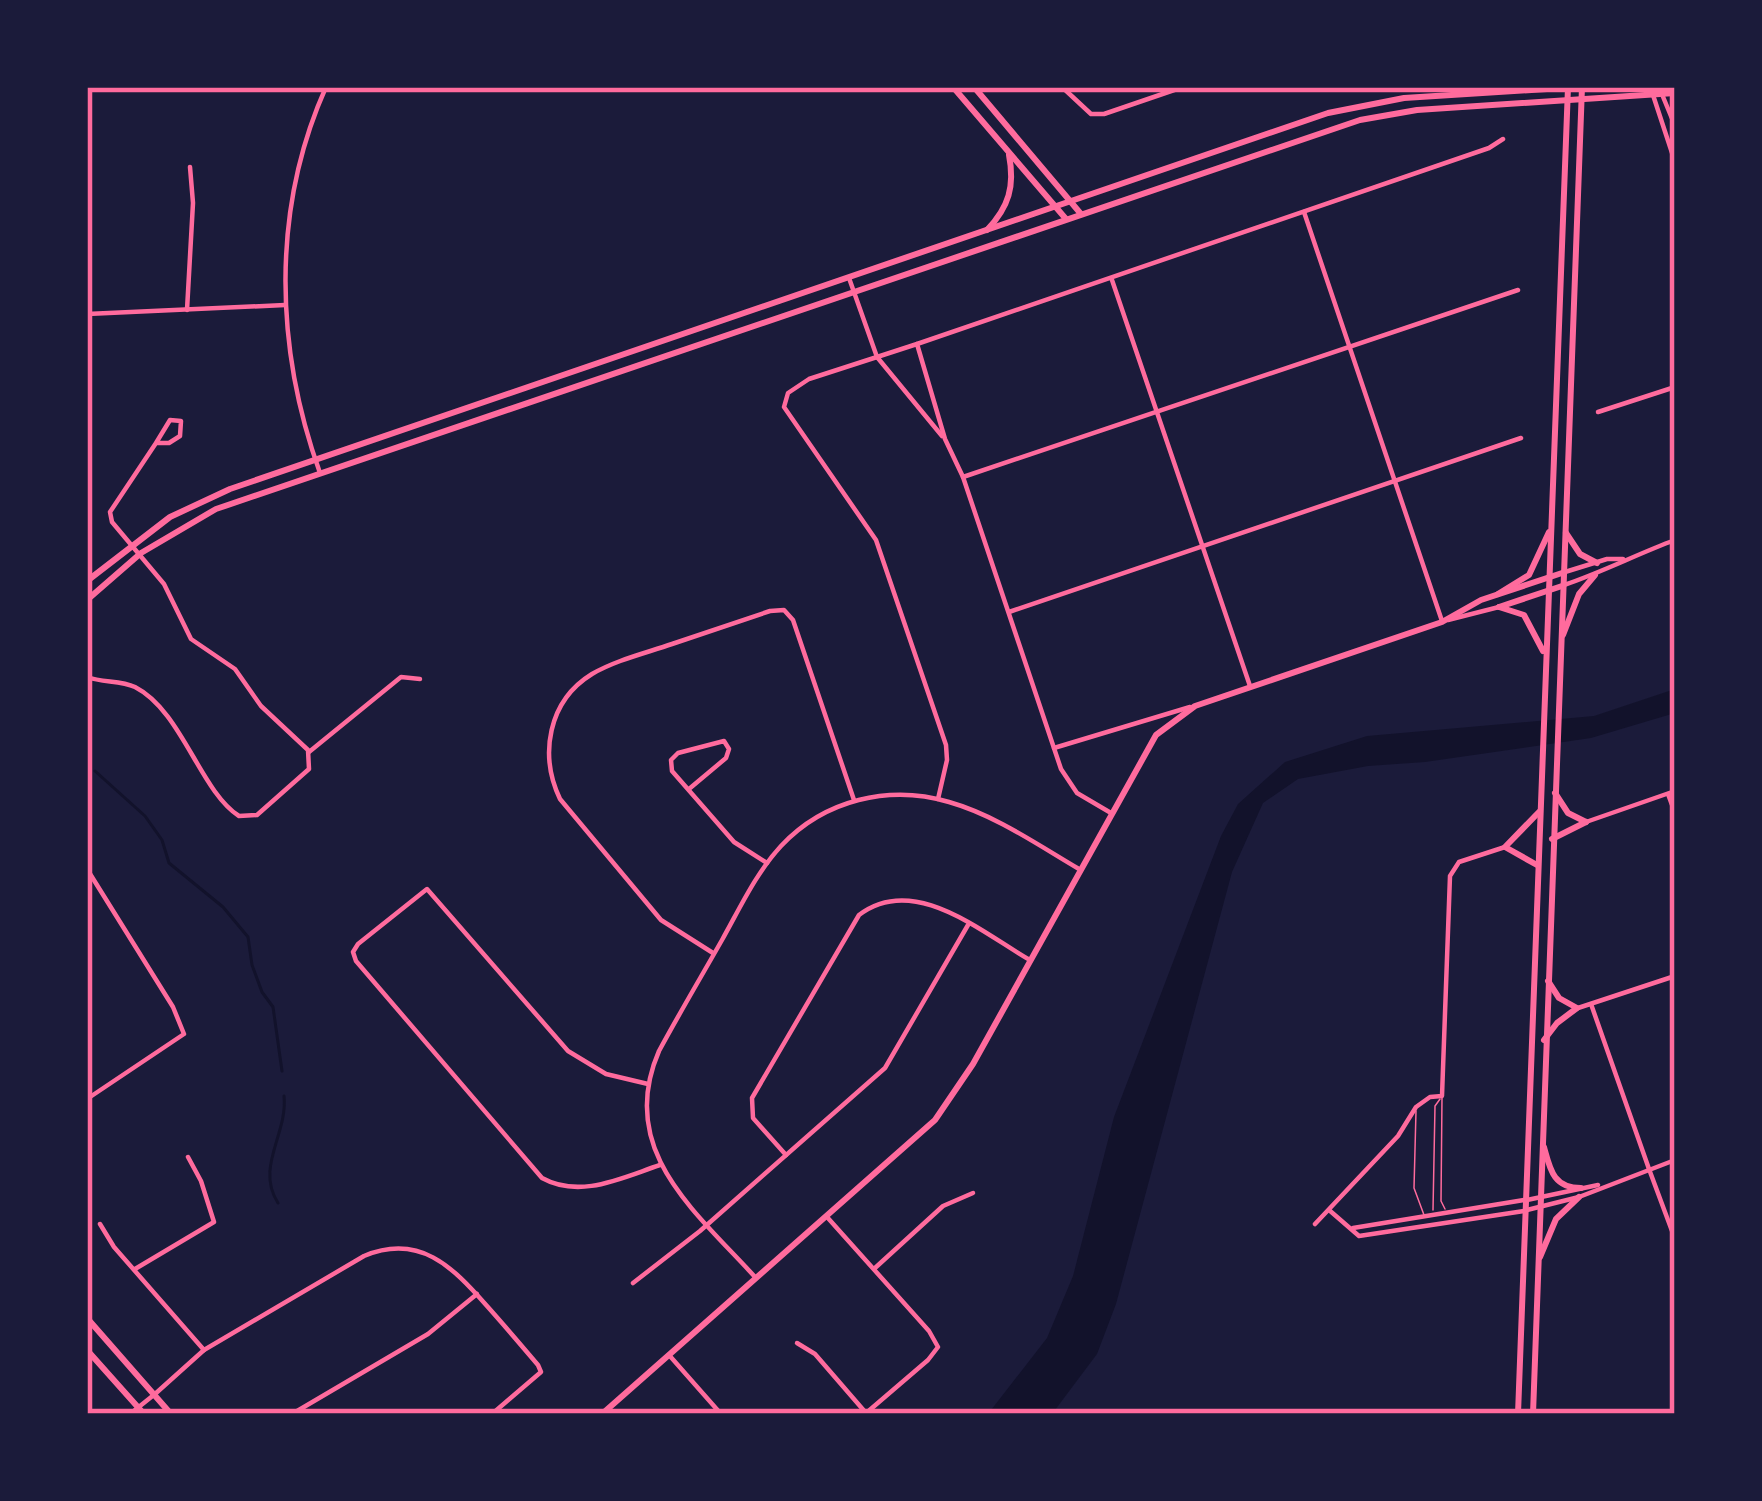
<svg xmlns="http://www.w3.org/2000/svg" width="1762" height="1501" viewBox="0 0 1762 1501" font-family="Raleway,sans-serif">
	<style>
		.water { fill: #12122b }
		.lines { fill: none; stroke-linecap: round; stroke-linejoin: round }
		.stream { stroke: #12122b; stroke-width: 3 }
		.service { stroke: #ff6b9d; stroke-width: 1.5 }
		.minor { stroke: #ff6b9d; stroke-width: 4.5 }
		.tertiary { stroke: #ff6b9d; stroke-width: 4.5 }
		.secondary { stroke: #ff6b9d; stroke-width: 6 }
		.primary { stroke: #ff6b9d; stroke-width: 6 }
		.neatline { fill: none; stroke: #ff6b9d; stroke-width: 4.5 }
	</style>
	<rect width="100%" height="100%" fill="#1b1b3a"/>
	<polygon class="water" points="1675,689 1675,713 1591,738 1425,762 1368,766 1298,779 1263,803 1232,872 1116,1304 1097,1354 1052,1414 988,1414 1047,1338 1073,1276 1114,1117 1221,836 1238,804 1285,762 1367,736 1594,716"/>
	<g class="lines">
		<g class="stream">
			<polyline points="87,749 88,751"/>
			<polyline points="95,771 145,816 162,840 169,863 223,907 248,937 252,965 262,992 273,1007 282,1071"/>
			<path d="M 278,1203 C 255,1167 288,1134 284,1096"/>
		</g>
		<g class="service">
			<polyline points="1442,1097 1441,1201 1445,1209"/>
			<polyline points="1416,1111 1414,1188 1424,1215"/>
			<polyline points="1433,1210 1435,1106 1440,1099"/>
		</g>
		<g class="minor">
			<polyline points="1062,87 1091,114 1104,114 1183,87"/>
			<polyline points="1304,212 1442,621"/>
			<polyline points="87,215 87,243"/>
			<polyline points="1112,280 1250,686"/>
			<polyline points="187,310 193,203 190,167"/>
			<polyline points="87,314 285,305"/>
			<polyline points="917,344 1489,148 1503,139"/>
			<polyline points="877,357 809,379 788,393 784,407 876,540 946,745 947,760 938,799"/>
			<polyline points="1598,412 1675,387"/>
			<polyline points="963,477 1518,290"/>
			<polyline points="1009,612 1521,438"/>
			<path d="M 87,677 C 103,683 120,680 135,687 C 182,711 200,791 239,816 L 257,815 L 309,769 L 308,750 L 261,706 L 235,669 L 191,639 L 164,584 L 112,522 L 110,512 L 156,443 L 169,443 L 180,436 L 181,421 L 170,420 L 156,443"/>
			<polyline points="309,752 401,677 420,679"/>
			<polyline points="689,789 726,758 729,749 724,741 678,753 671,760 672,771 734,842 767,863"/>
			<polyline points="1668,794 1675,813"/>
			<polyline points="87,869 173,1007 184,1034 87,1099"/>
			<path d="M 713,953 L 661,920 L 560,799 C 539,755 548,701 592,674 C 616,660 646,653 672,644 C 704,633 737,622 770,611 L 784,610 L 793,620 L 854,800"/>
			<polyline points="1591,1004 1649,1169"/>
			<polyline points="1578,1008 1675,976"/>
			<path d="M 648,1084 L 606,1074 L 568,1051 L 427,889 L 358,944 L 353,952 L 356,961 L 542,1178 C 580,1199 621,1178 660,1165"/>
			<path d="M 786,1155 L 753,1118 L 752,1098 L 859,915 C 914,873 981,932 1030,960"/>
			<polyline points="1329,1210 1359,1236 1524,1211"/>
			<polyline points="827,1217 929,1331 938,1347 928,1360 865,1414"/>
			<polyline points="100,1224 114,1247 204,1350"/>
			<polyline points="1315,1224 1398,1136 1416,1107 1430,1097 1442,1096 1450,876 1459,862 1505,847"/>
			<polyline points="1353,1228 1524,1200"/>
			<polyline points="875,1268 943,1206 973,1193"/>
			<polyline points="135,1269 214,1222 201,1181 188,1157"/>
			<polyline points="633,1283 700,1231 885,1068 968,925"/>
			<polyline points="797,1343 815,1354 866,1413"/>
			<polyline points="669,1355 721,1414"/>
			<path d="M 155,1394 L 204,1350 L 364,1256 C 419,1233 452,1266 487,1306 C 504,1325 521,1345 538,1365 L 541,1372 L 492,1414"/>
			<polyline points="292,1414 428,1334 477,1294"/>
		</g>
		<g class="tertiary">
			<polyline points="1653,87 1653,95 1675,162"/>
			<polyline points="1659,87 1673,121"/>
			<polyline points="849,278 877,357 942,436"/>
			<polyline points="877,357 917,344 945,439 963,477 1061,769 1077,793 1111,813"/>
			<path d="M 320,473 C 275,348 271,210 326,87"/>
			<polyline points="1565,572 1607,559 1623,559"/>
			<path d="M 1564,585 C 1603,572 1637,554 1675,540"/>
			<polyline points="1448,620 1499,607"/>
			<polyline points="1054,748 1190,707"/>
			<polyline points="1586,822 1675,791"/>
			<polyline points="1649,1169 1675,1239"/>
			<polyline points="1527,1200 1598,1185"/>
			<polyline points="1527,1210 1579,1197 1675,1160"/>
			<path d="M 755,1277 C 695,1211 616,1150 659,1051 C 679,1014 701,977 722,940 C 740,908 756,873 781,846 C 824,800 889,784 949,802 C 995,815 1038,845 1079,869"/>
			<polyline points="130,1414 155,1394"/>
		</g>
		<g class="secondary">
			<polyline points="953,87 1066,219"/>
			<polyline points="974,87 1081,214"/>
			<polyline points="1674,124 1675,121"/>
			<path d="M 987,230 C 1009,207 1015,186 1009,155"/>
			<polyline points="87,581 170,517 230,489 1328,113 1404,98 1578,87"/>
			<polyline points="87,600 141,553 216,509 1360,120 1417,110 1675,93"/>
			<polyline points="1499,607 1562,586"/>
			<polyline points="87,1318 171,1414"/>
			<polyline points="87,1350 144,1414"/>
			<polyline points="602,1414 935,1120 973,1064 1156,735 1195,706 1442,622 1481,600 1562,573"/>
		</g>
		<g class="primary">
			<polyline points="1566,533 1580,554 1597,563"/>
			<polyline points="1498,594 1529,575 1549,532"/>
			<polyline points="1499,607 1524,615 1543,651"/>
			<polyline points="1563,635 1579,594 1595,575"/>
			<polyline points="1555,793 1568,813 1586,822"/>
			<polyline points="1552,839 1586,822"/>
			<polyline points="1537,865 1505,847 1539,812"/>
			<polyline points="1544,1040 1557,1023 1577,1008 1559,998 1548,981"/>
			<path d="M 1544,1147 C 1550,1169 1553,1188 1581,1188"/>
			<polyline points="1540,1257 1556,1219 1579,1197"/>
			<polyline points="1518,1414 1568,87"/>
			<polyline points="1533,1414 1582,87"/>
		</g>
	</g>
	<rect width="1762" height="1501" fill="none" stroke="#1b1b3a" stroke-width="180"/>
	<rect x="90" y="90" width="1582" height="1321" class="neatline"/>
</svg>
